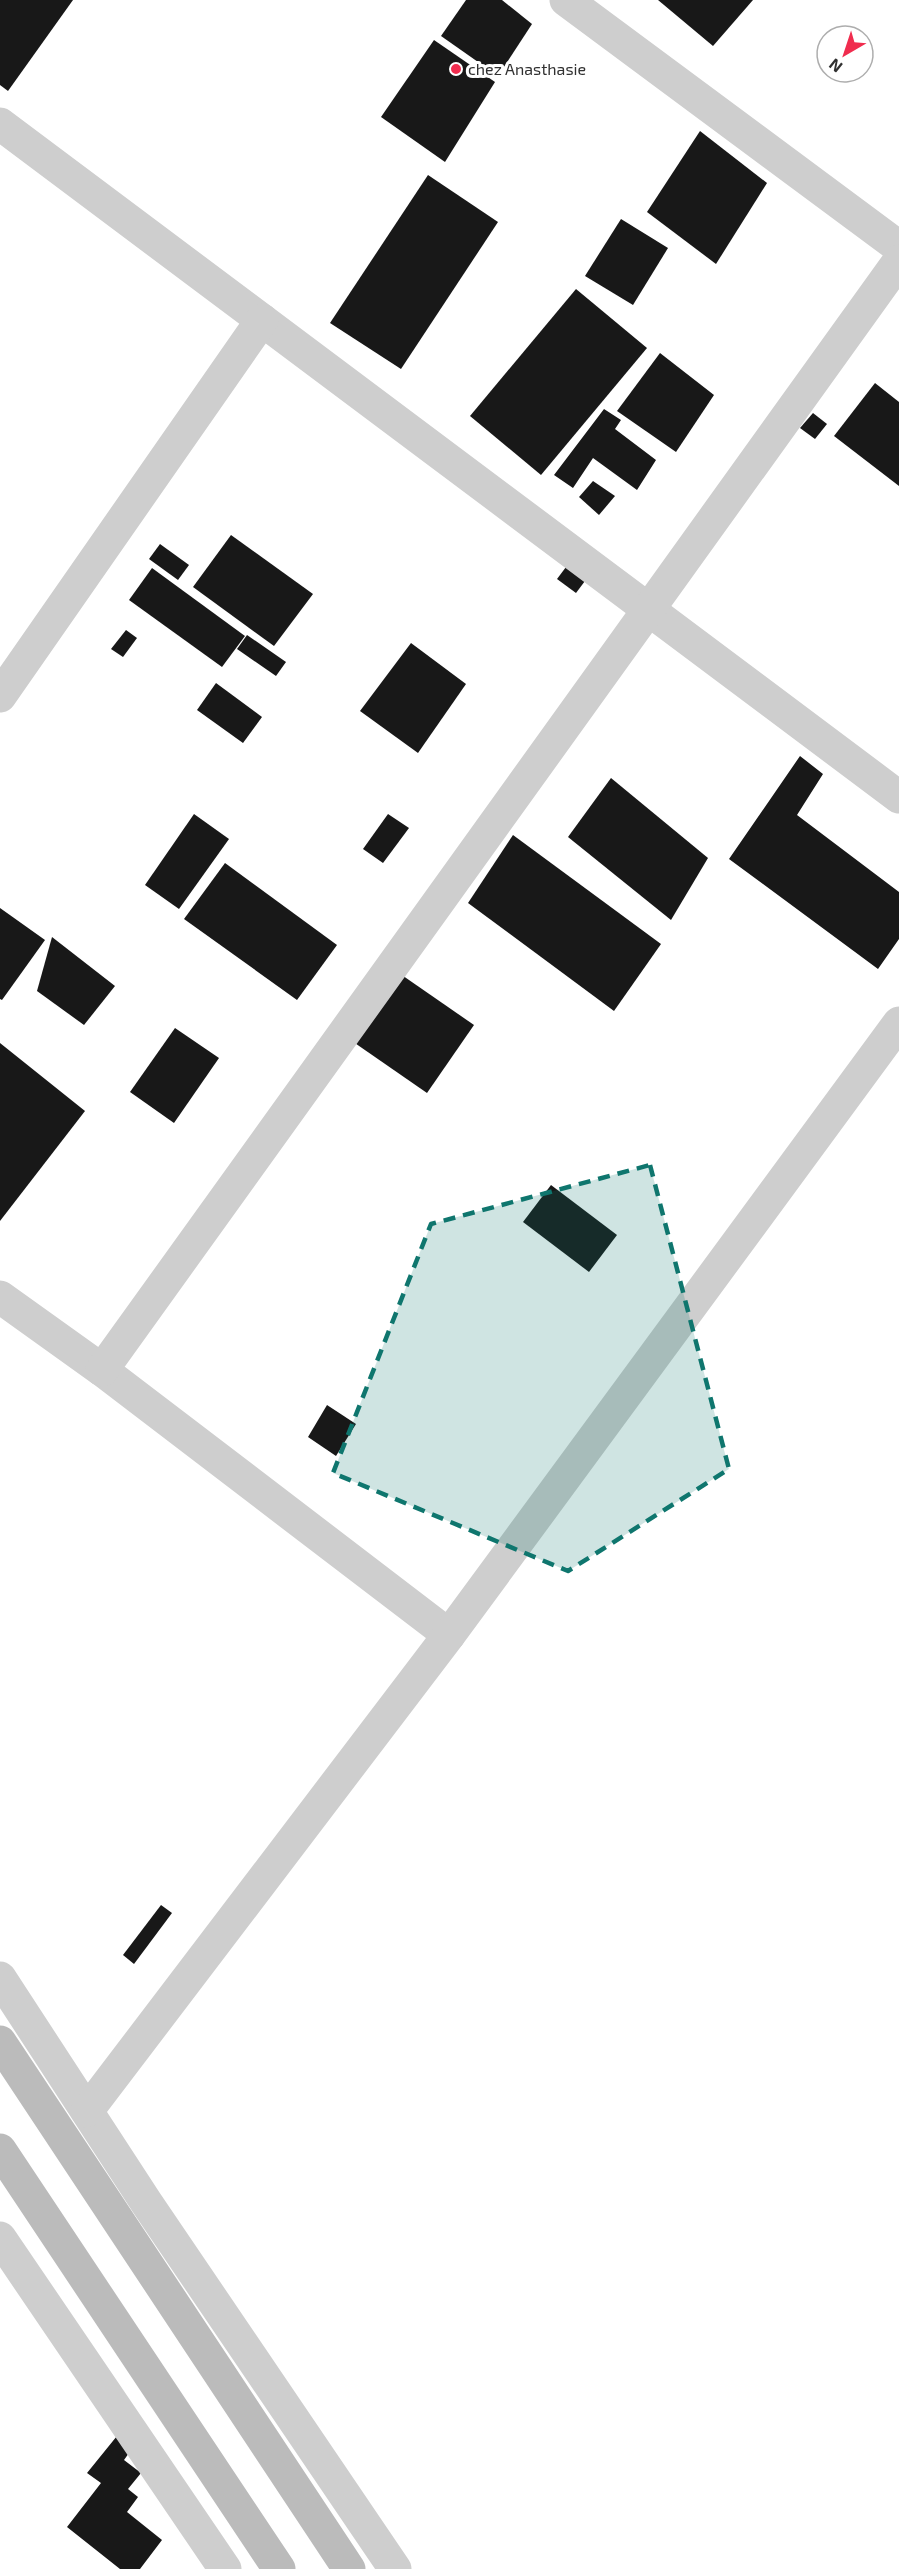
<svg xmlns="http://www.w3.org/2000/svg" width="899" height="2569" viewBox="0 0 899 2569" font-family="'Exo 2',sans-serif">
	<style>
		.building { fill: #181818 }
		.lines { fill: none; stroke-linecap: round; stroke-linejoin: round }
		.minor { stroke: #cecece; stroke-width: 33 }
		.secondary { stroke: #bbb; stroke-width: 33 }
		.marked { fill: #0f766e; fill-opacity: 0.2; stroke: #0f766e; stroke-width: 4.5; stroke-dasharray: 12 8; stroke-linejoin: round }
		.poi-dot { fill: #f02c4e; stroke: #fff; stroke-width: 2 }
		.labels { text-anchor: middle; stroke-width: 6; stroke-linejoin: round; paint-order: stroke }
		.poi-label { font-size: 16px; fill: #313131; stroke: #fff; text-anchor: start }
	</style>
	<rect width="100%" height="100%" fill="#fff"/>
	<g class="building">
		<polygon points="0,0 73,0 8,91 0,85"/>
		<polygon points="466,0 502,0 532,24 498,76 441,36"/>
		<polygon points="658,0 753,0 713,46"/>
		<polygon points="434,40 495,82 445,162 381,117"/>
		<polygon points="700,131 767,183 716,264 647,212"/>
		<polygon points="428,175 498,222 401,369 330,323"/>
		<polygon points="621,219 668,248 633,305 585,276"/>
		<polygon points="576,289 647,348 541,475 470,416"/>
		<polygon points="660,353 714,395 676,452 617,411"/>
		<polygon points="875,383 899,402 899,486 834,436"/>
		<polygon points="604,409 621,420 615,429 656,460 637,490 593,458 573,488 554,475"/>
		<polygon points="813,413 827,424 815,439 800,428"/>
		<polygon points="593,481 615,496 599,515 579,497"/>
		<polygon points="231,535 313,594 274,646 193,587"/>
		<polygon points="160,544 189,565 178,580 149,559"/>
		<polygon points="566,567 585,581 576,593 557,579"/>
		<polygon points="152,568 245,636 222,667 129,600"/>
		<polygon points="126,630 137,638 123,657 111,649"/>
		<polygon points="247,635 286,662 276,676 237,649"/>
		<polygon points="411,643 466,684 418,753 360,711"/>
		<polygon points="216,683 262,717 243,743 197,710"/>
		<polygon points="800,756 823,774 797,815 899,892 899,939 878,969 729,859"/>
		<polygon points="611,778 708,858 671,920 568,837"/>
		<polygon points="194,814 229,839 179,909 145,885"/>
		<polygon points="388,814 409,828 383,863 363,849"/>
		<polygon points="513,835 661,944 614,1011 468,903"/>
		<polygon points="225,863 337,945 297,1000 184,919"/>
		<polygon points="0,908 45,940 2,1000 0,999"/>
		<polygon points="52,937 115,986 84,1025 37,991"/>
		<polygon points="396,971 474,1025 427,1093 349,1039"/>
		<polygon points="175,1028 219,1058 174,1123 130,1092"/>
		<polygon points="0,1043 85,1111 0,1221"/>
		<polygon points="551,1185 617,1235 589,1272 523,1222"/>
		<polygon points="327,1405 356,1424 336,1456 308,1437"/>
		<polygon points="161,1905 172,1913 134,1964 123,1955"/>
		<polygon points="121,2431 136,2443 124,2460 141,2473 128,2489 138,2497 127,2512 162,2540 140,2569 120,2569 67,2527 101,2483 87,2473"/>
	</g>
	<g class="lines">
		<g class="minor">
			<polyline points="566,0 899,247"/>
			<polyline points="0,124 899,797"/>
			<polyline points="0,696 262,320"/>
			<polyline points="0,1297 102,1370 449,1635"/>
			<polyline points="102,1370 899,261"/>
			<polyline points="0,1978 146,2202 395,2569"/>
			<polyline points="87,2111 449,1635 899,1023"/>
			<polyline points="0,2238 225,2569"/>
		</g>
		<g class="secondary">
			<polyline points="0,2042 349,2569"/>
			<polyline points="0,2150 279,2569"/>
		</g>
	</g>
	<path class="marked" d="M 650,1165 L 729,1469 L 568,1571 L 333,1473 L 431,1224 Z"/>
	<circle class="poi-dot" cx="456" cy="69" r="6"/>
	<g class="labels">
		<g class="poi-label">
			<text x="468" y="75">chez Anasthasie</text>
		</g>
	</g>
	<g transform="translate(845 54) rotate(219)"><circle r="28" fill="#ffffff" stroke="#adadad" stroke-width="1.5"/>
	<path d="M0-4.5L10 22L0 15L-10 22Z" fill="#f02c4e"/>
	<text y="-9" font-size="16" font-weight="bold" text-anchor="middle" fill="#313131">N</text>
	</g>
</svg>
